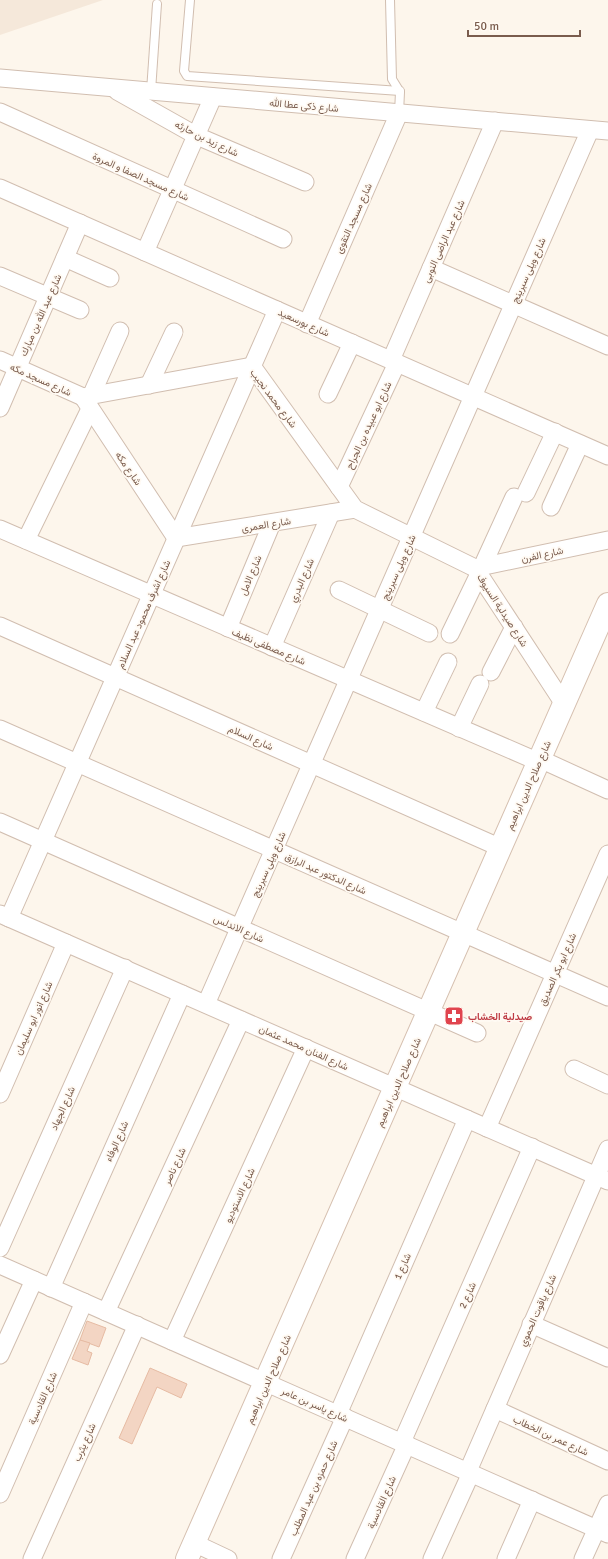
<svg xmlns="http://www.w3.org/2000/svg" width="608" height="1559" viewBox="0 0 608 1559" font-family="Signika,Vazirmatn,sans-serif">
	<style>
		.residential { fill: #f5e8da }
		.building { fill: #f3d5c3; stroke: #e6bba3 }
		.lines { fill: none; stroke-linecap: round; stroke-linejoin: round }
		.lane-casing { stroke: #d1beb0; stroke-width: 10 }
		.street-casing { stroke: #d1beb0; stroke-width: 19 }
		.secondary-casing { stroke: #d6c0b0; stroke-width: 24 }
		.lane { stroke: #fff; stroke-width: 8 }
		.street { stroke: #fff; stroke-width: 17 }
		.secondary { stroke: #fff; stroke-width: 22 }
		.labels { text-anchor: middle; stroke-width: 3.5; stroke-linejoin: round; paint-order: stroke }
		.street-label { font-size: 10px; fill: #7a5c4d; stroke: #fffaf3 }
		.health-label { font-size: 10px; font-weight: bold; fill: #be3a42; stroke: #fffaf3; text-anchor: start }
	</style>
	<rect width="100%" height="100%" fill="#fdf6ec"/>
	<polygon class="residential" points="0,0 103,0 0,35"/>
	<g class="building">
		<polygon points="87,1321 106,1328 99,1347 80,1340"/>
		<polygon points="80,1340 90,1343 87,1351 92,1353 88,1365 72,1359"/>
		<polygon points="150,1368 187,1384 181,1398 157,1387 132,1444 119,1438"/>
	</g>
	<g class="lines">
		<defs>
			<g id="lane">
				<polyline points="190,0 184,71 187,76 400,91"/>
				<polyline points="390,0 392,79 400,92 399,113"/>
				<polyline points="151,91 157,4"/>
			</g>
			<g id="street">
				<polyline points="0,78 608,131"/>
				<polyline points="117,91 197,136 305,182"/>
				<polyline points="0,112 283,239"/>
				<polyline points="0,188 608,456"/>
				<polyline points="145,252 213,97"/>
				<polyline points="65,258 110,278"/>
				<polyline points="431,268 608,346"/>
				<polyline points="0,276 80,310"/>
				<polyline points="307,324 399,113"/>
				<polyline points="0,360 83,397"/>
				<polyline points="391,360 495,121"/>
				<polyline points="149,385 174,332"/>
				<polyline points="328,394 352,343"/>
				<polyline points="91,396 120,331"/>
				<polyline points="83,397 252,366 355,509 475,568 564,704"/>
				<polyline points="83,397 176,538 355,509"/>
				<polyline points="0,408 80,223"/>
				<polyline points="339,487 397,363"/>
				<polyline points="526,493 555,432"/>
				<polyline points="551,507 580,444"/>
				<polyline points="0,529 539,762"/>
				<polyline points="26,540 90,409"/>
				<polyline points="482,567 514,497"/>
				<polyline points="475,568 608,540"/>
				<polyline points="339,590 429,633"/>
				<polyline points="0,626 501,848"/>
				<polyline points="228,628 272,523"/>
				<polyline points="450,634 479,574"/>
				<polyline points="272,647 331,513"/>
				<polyline points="491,672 514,627"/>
				<polyline points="424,712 448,662"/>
				<polyline points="459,728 480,684"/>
				<polyline points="0,729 608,997"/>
				<polyline points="540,759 608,790"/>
				<polyline points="0,822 477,1033"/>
				<polyline points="0,914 608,1181"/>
				<polyline points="9,918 277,310"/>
				<polyline points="206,1004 590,130"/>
				<polyline points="574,1069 608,1085"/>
				<polyline points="0,1094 66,943"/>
				<polyline points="487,1128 608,854"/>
				<polyline points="0,1248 125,968"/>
				<polyline points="0,1265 608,1534"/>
				<polyline points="51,1288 182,994"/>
				<polyline points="106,1312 241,1020"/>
				<polyline points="531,1324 608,1358"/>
				<polyline points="172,1341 306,1048"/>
				<polyline points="0,1355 34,1280"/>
				<polyline points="495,1409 608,1461"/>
				<polyline points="338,1414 467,1119"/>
				<polyline points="402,1442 532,1147"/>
				<polyline points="468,1471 608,1149"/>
				<polyline points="0,1494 84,1302"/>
				<polyline points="194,1543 228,1559"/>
				<polyline points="32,1559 137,1325"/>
				<polyline points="281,1559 345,1417"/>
				<polyline points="355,1559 407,1444"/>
				<polyline points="432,1559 471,1473"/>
				<polyline points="506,1559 532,1500"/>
				<polyline points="583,1559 608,1504"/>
			</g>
			<polyline id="secondary" points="187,1559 608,604"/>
		</defs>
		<use href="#lane" class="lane-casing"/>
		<use href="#street" class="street-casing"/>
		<use href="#secondary" class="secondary-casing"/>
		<use href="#lane" class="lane"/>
		<use href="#street" class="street"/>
		<use href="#secondary" class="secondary"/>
	</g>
	<defs>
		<symbol id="pharmacy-square" viewBox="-11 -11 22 22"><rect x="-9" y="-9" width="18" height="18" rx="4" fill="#e0444e" stroke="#fffaf3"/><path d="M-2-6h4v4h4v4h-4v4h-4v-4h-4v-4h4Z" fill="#fff"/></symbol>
	</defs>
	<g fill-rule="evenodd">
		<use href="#pharmacy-square" x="443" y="1005" width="22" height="22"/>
	</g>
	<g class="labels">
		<g class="street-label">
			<text transform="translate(304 105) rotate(5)" y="4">شارع ذكى عطا الله</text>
			<text transform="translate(207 138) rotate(26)" y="4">شارع زيد بن حارثه</text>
			<text transform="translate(141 176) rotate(24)" y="4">شارع مسجد الصفا و المروة</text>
			<text transform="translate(353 218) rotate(-66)" y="4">شارع مسجد التقوى</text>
			<text transform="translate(443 241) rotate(-66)" y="4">شارع عبد الراضى النوبى</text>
			<text transform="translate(528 270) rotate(-66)" y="4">شارع ويلى سبرينج</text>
			<text transform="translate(40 315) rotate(-66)" y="4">شارع عبد الله بن مبارك</text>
			<text transform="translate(304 322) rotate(24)" y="4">شارع بورسعيد</text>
			<text transform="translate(41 379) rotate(24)" y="4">شارع مسجد مكه</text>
			<text transform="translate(274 398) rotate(53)" y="4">شارع محمد نجيب</text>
			<text transform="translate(368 425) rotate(-65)" y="4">شارع ابو عبيده بن الجراح</text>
			<text transform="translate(129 468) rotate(56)" y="4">شارع مكه</text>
			<text transform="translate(266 524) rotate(-9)" y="4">شارع العمرى</text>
			<text transform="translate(542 554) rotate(-12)" y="4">شارع الفرن</text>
			<text transform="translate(398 567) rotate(-66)" y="4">شارع ويلى سبرينج</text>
			<text transform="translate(250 575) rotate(-67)" y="4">شارع الامل</text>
			<text transform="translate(301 580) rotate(-66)" y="4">شارع البدري</text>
			<text transform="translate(503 610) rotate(57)" y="4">شارع صيدلية السيوف</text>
			<text transform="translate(143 614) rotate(-66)" y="4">شارع اشرف محمود عبد السلام</text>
			<text transform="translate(269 646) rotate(23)" y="4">شارع مصطفى نظيف</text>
			<text transform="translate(251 737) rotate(24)" y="4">شارع السلام</text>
			<text transform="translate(528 785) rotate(-66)" y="4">شارع صلاح الدين ابراهيم</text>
			<text transform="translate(268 864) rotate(-66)" y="4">شارع ويلى سبرينج</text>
			<text transform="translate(326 873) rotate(24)" y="4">شارع الدكتور عبد الرازق</text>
			<text transform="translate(239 928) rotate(24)" y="4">شارع الاندلس</text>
			<text transform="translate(557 969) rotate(-66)" y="4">شارع ابو بكر الصديق</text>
			<text transform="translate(33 1018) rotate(-66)" y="4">شارع انور ابو سليمان</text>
			<text transform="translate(304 1047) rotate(24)" y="4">شارع الفنان محمد عثمان</text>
			<text transform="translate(398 1082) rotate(-66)" y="4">شارع صلاح الدين ابراهيم</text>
			<text transform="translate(62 1108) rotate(-66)" y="4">شارع الجهاد</text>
			<text transform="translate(116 1141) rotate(-66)" y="4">شارع الوفاء</text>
			<text transform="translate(174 1166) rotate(-65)" y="4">شارع ناصر</text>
			<text transform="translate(239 1195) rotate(-65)" y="4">شارع الاستوديو</text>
			<text transform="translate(402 1266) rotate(-66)" y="4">شارع 1</text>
			<text transform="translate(467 1295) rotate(-66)" y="4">شارع 2</text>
			<text transform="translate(537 1310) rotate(-66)" y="4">شارع ياقوت الحموي</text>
			<text transform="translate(268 1379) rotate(-66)" y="4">شارع صلاح الدين ابراهيم</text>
			<text transform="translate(42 1398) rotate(-66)" y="4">شارع القادسية</text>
			<text transform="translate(315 1404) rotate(24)" y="4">شارع ياسر بن عامر</text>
			<text transform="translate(551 1435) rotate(25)" y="4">شارع عمر بن الخطاب</text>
			<text transform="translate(84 1442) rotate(-66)" y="4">شارع يثرب</text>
			<text transform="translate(313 1488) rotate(-66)" y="4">شارع حمزه بن عبد المطلب</text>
			<text transform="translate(381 1502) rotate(-66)" y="4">شارع القادسية</text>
		</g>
		<g class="health-label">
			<text x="468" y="1020">صيدلية الخشاب</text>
		</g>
	</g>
	<path d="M468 30v6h112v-6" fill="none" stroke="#7a5c4d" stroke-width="2"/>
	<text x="474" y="30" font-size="12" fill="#7a5c4d" stroke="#fffaf3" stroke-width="3" paint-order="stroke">50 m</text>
</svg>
